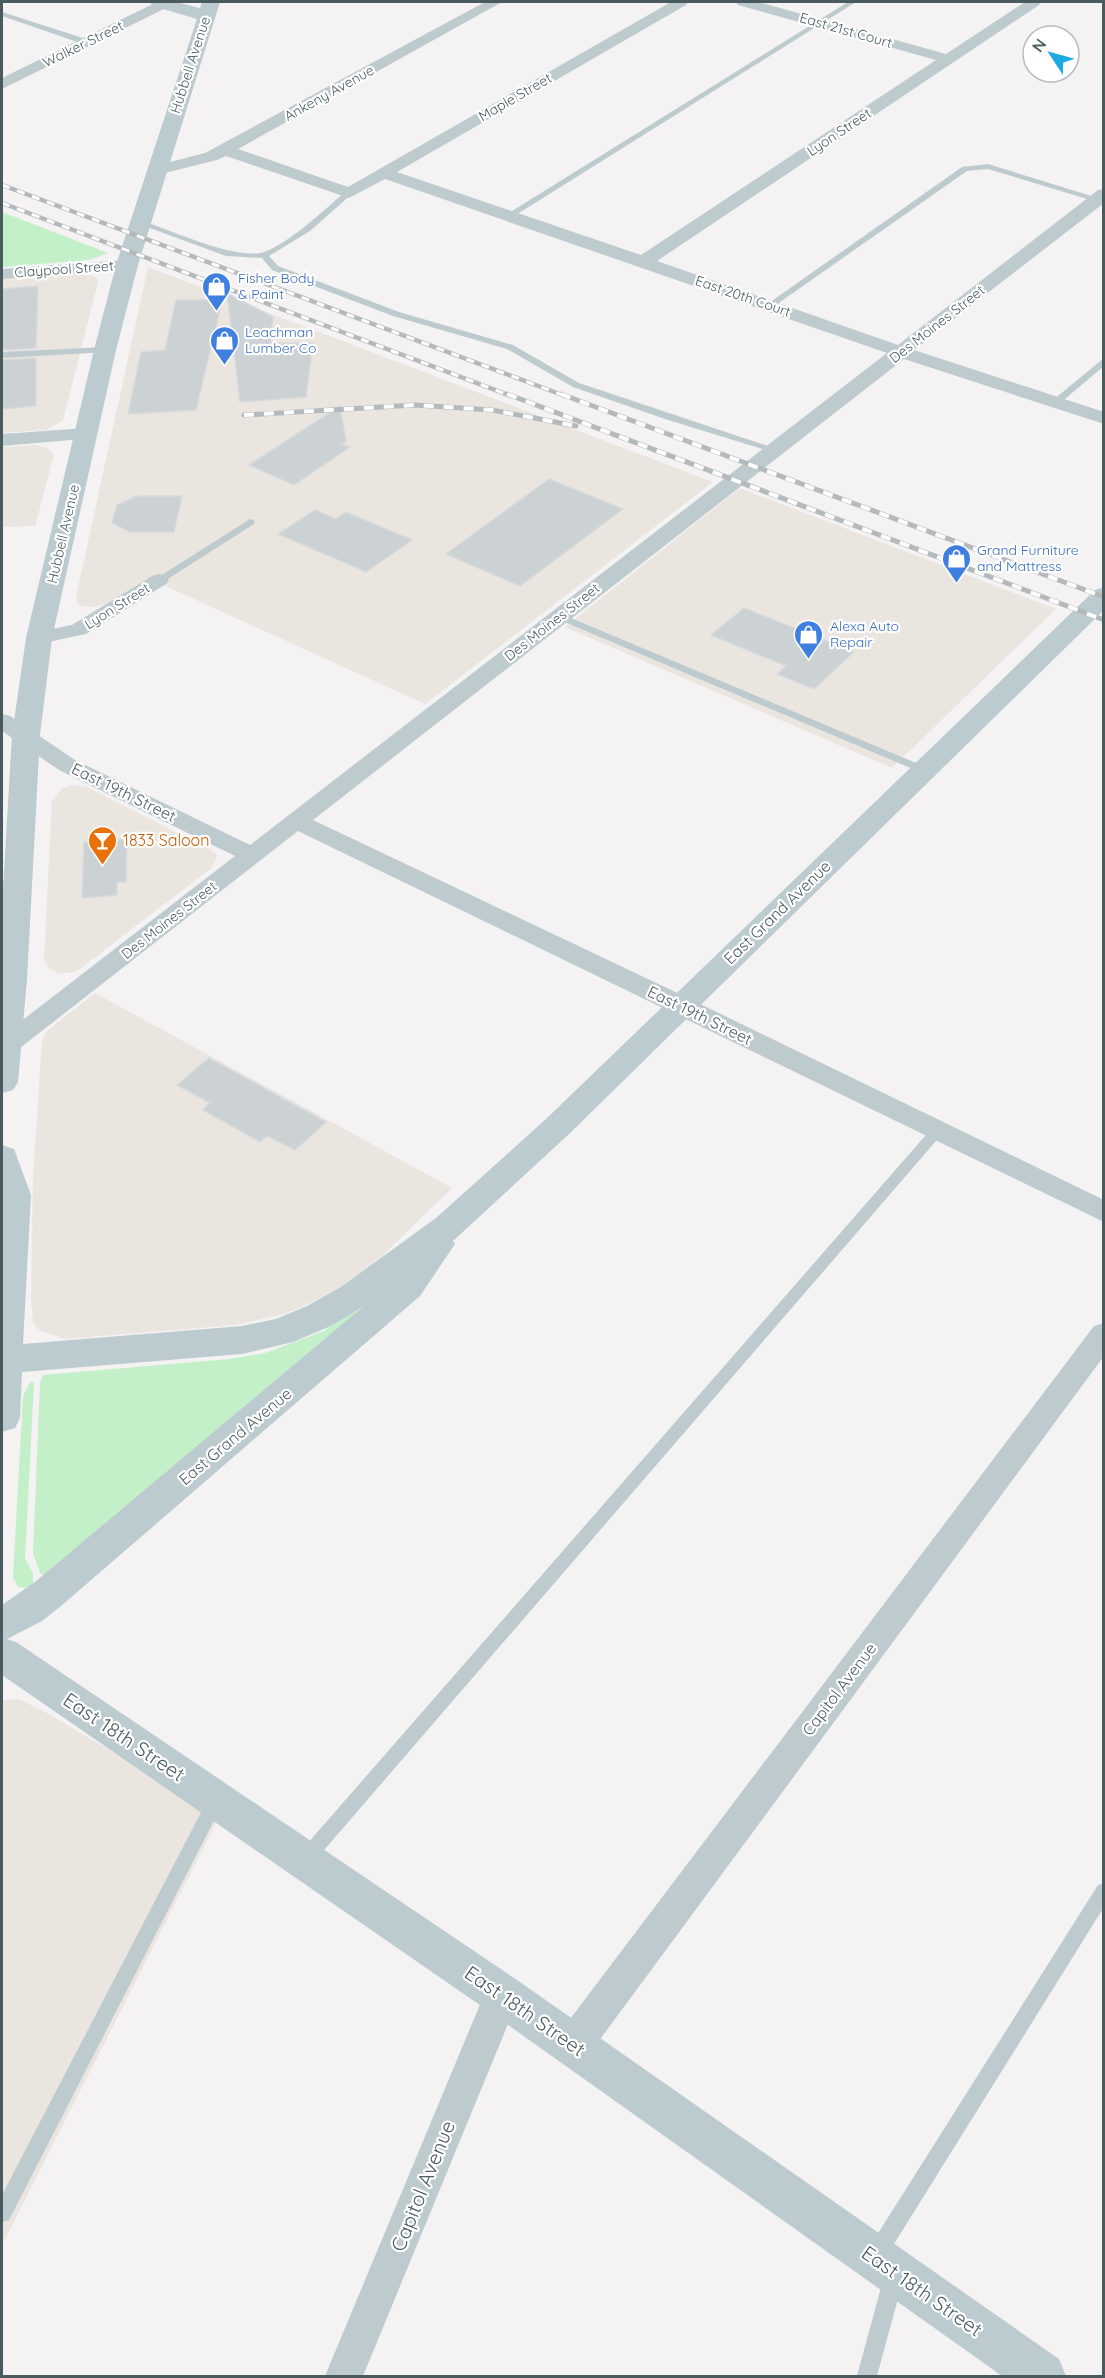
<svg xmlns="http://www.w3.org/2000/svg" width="1105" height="2378" viewBox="0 0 1105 2378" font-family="Quicksand,sans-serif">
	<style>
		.commercial { fill: #ebe5e0 }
		.green { fill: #c3f0c8 }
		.building { fill: #ccd1d4; stroke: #d6dadd; stroke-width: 1.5 }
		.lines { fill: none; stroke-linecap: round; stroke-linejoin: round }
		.lane { fill: #becbce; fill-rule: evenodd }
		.street { fill: #becbce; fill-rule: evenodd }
		.secondary { fill: #bccbd0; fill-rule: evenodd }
		.rail-far1-casing { stroke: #b4babc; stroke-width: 4.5 }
		.rail-casing { stroke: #b4babc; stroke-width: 5 }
		.rail-far1 { stroke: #fff; stroke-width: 3; stroke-dasharray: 8; stroke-linecap: butt }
		.rail { stroke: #fff; stroke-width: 4; stroke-dasharray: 10; stroke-linecap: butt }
		.labels { text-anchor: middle; stroke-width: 4.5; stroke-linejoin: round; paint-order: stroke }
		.far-street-label { font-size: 14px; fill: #4a5b60; stroke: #fff }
		.far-shop-label { font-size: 14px; fill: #366cbe; stroke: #fff; text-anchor: start }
		.street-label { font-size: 16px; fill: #4a5b60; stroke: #fff }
		.food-label { font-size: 16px; fill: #c56008; stroke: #fff; text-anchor: start }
		.near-street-label { font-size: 20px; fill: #4a5b60; stroke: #fff }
	</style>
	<rect width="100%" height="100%" fill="#f4f2f3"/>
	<g class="commercial">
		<polygon points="148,267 713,482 425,704 148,578 106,604 95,607 81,606 77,602 76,597"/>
		<polygon points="70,274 92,275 97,278 98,282 63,420 47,430 2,433 2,279"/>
		<polygon points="36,445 48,448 54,455 35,526 2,527 2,447"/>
		<polygon points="740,488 1056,609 892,768 565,627"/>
		<polygon points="73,785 87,787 211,850 216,854 217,858 210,869 81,968 74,972 59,974 49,968 44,960 52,800 63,788"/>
		<polygon points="95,993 452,1188 383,1255 360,1274 331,1293 288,1313 236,1325 65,1339 39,1330 33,1323 31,1300 33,1174 42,1040 48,1030"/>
		<polygon points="19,1699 45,1712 150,1774 217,1821 2,2245 2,1700"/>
	</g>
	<g class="green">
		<polygon points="2,212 108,253 89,260 2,267"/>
		<polygon points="394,1281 46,1576 40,1573 33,1554 40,1383 43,1375 229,1359 265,1353 324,1331 366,1303"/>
		<polygon points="31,1381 34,1383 25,1558 33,1574 33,1586 24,1588 18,1587 13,1577 23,1396"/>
	</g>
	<g class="building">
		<polygon points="38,286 36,348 2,350 2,289"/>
		<polygon points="227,293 273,317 270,343 313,343 306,397 240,402"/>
		<polygon points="176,300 222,300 196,410 128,414 141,352 165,350"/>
		<polygon points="36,358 36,406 2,409 2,360"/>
		<polygon points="340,406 346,441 341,444 350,447 294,485 249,465"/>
		<polygon points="549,479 623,509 520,586 446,554"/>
		<polygon points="137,496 182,496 174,532 130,532 112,523 117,505"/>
		<polygon points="315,510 336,519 346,512 412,540 366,572 278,534"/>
		<polygon points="744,608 854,652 814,689 777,674 786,666 711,635"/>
		<polygon points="127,839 126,882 117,882 117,895 82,898 84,842"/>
		<polygon points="209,1058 326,1122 295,1150 267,1136 260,1142 203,1110 210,1103 177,1085"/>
	</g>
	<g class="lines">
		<g class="lane">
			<polygon points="848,2 856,2 511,218 504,216"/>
			<polygon points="2,12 89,40 90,42 83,44 2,16"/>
			<polygon points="988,164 1101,199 1094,201 988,169 967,171 773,307 766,305 962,167"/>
			<path d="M 346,191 L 353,193 L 310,231 L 269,256 L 278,266 L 399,312 L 513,345 L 579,383 L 780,450 L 772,452 L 665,419 L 573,387 L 507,349 L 393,316 L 272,270 L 262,258 L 226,256 L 136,223 L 143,221 C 170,230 238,261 264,252 C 291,242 324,210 346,191 Z"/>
			<polygon points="105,347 108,348 108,352 2,358 2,352"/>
			<polygon points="1104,358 1104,366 1059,404 1053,404 1053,400"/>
			<polygon points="250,519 254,520 254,524 163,582 159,583 154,580"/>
			<polygon points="559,613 928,768 930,770 924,774 920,772 555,618 555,614"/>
			<polygon points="937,1126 942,1128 944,1131 942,1134 312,1864 306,1866 300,1864 298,1858 300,1852 932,1128"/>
			<polygon points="215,1794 221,1797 223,1802 221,1807 9,2220 2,2222 2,2195 209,1797"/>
			<polygon points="1104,1883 1104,1907 884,2260 877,2263 870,2260 867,2253 870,2246 1098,1885"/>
			<polygon points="893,2270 900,2273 903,2280 877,2376 857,2376 883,2280 886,2273"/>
		</g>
		<g class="street">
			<polygon points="157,2 172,3 170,6 2,89 2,78"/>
			<polygon points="485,2 502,2 238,149 348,187 671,2 688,2 686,5 397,172 641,255 936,60 738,5 736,2 758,2 946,54 1025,2 1041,2 1039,5 657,261 898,345 1098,190 1104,189 1104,203 914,350 1104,412 1104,424 904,359 313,820 690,999 1104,1200 1104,1222 298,831 11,1055 2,1058 2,1036 235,856 59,770 2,731 2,714 10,716 75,760 250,845 887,353 385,179 349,198 226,156 217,160 157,175 149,170 151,167 205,153"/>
			<polygon points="127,260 133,261 136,265 133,269 2,279 2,269"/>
			<polygon points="86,428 93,430 96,434 93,438 2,446 2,434"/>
			<polygon points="159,574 166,576 169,580 166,584 86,634 39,644 31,643 28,638 31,633 72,625 152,576"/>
			<polygon points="1104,1323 1104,1356 587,2057 574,2062 561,2057 556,2044 561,2031 1094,1326"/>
			<polygon points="502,1978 515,1983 520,1995 363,2376 325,2376 489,1983"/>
		</g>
		<g class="secondary">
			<polygon points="150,2 176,2 200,8 202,2 220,2 138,265 116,350 52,638 40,735 27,979 18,1082 13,1090 2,1093 2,906 12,735 26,638 94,350 116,265 197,19 153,6"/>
			<polygon points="1104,587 1104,610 568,1135 453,1241 455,1244 420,1296 61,1606 42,1621 7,1639 16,1642 517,1980 1059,2359 1066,2376 1002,2376 487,2010 2,1675 2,1605 35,1582 364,1306 331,1326 293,1342 242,1354 22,1372 20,1418 15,1428 2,1432 2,1145 14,1149 31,1195 23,1344 242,1326 276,1319 307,1306 341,1287 436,1218 546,1119 1095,590"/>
		</g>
		<defs>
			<g id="rail-far1">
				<polyline points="2,185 565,396"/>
				<polyline points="2,203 511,396"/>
			</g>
			<g id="rail">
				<polyline points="507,394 1104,620"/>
				<polyline points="561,394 1104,597"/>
				<polyline points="244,415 415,405 492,410 576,426"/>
			</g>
		</defs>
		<use href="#rail-far1" class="rail-far1-casing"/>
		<use href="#rail" class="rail-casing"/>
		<use href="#rail-far1" class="rail-far1"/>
		<use href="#rail" class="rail"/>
	</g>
	<defs>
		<symbol id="shop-pin" viewBox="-11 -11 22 30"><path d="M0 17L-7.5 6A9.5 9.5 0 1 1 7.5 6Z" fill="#3f7fe0" stroke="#fff"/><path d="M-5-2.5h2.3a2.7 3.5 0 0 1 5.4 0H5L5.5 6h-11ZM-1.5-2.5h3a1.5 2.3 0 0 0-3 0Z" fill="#fff"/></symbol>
		<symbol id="bar-pin" viewBox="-11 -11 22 30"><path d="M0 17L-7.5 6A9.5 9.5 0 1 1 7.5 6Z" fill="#e8710a" stroke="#fff"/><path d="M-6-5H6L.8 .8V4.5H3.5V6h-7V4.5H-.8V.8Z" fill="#fff"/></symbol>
	</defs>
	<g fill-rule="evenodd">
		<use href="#shop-pin" x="200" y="270" width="33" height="45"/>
		<use href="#shop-pin" x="208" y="324" width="33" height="45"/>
		<use href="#shop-pin" x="940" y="542" width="33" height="45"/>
		<use href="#shop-pin" x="792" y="618" width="33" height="45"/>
		<use href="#bar-pin" x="86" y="824" width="33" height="45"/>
	</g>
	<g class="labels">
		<g class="far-street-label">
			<text transform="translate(846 30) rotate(16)" y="5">East 21st Court</text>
			<text transform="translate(83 44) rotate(-26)" y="5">Walker Street</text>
			<text transform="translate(190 65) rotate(-72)" y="5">Hubbell Avenue</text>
			<text transform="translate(329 93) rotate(-29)" y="5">Ankeny Avenue</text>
			<text transform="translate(515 97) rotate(-30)" y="5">Maple Street</text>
			<text transform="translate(839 132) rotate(-34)" y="5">Lyon Street</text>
			<text transform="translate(64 269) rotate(-4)" y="5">Claypool Street</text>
			<text transform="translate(743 296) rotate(19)" y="5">East 20th Court</text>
			<text transform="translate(937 324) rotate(-38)" y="5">Des Moines Street</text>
			<text transform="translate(63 534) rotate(-77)" y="5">Hubbell Avenue</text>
			<text transform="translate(117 606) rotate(-32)" y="5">Lyon Street</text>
			<text transform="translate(552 622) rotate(-38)" y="5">Des Moines Street</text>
			<text transform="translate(169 920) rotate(-38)" y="5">Des Moines Street</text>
		</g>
		<g class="far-shop-label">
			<text x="238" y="283">Fisher Body<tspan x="238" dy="16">&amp; Paint</tspan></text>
			<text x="245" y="337">Leachman<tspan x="245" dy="16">Lumber Co</tspan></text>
			<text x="977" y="555">Grand Furniture<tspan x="977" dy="16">and Mattress</tspan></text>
			<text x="830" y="631">Alexa Auto<tspan x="830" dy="16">Repair</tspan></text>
		</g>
		<g class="street-label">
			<text transform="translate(124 792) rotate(26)" y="6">East 19th Street</text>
			<text transform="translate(777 912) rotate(-44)" y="6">East Grand Avenue</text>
			<text transform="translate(700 1015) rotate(26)" y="6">East 19th Street</text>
			<text transform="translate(235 1436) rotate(-40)" y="6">East Grand Avenue</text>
			<text transform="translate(839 1689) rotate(-53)" y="6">Capitol Avenue</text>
		</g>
		<g class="food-label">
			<text x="123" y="846">1833 Saloon</text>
		</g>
		<g class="near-street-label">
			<text transform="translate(124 1737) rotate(34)" y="7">East 18th Street</text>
			<text transform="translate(525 2011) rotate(35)" y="7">East 18th Street</text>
			<text transform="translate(423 2186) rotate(-68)" y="7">Capitol Avenue</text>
			<text transform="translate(922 2291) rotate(35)" y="7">East 18th Street</text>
		</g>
	</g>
	<rect width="1105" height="2378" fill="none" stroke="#4a5b60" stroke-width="6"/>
	<g transform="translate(1051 54) rotate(306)"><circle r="28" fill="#ffffff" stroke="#b7bdbf" stroke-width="1.5"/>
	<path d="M0-4.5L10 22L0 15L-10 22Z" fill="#1dabe3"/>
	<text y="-9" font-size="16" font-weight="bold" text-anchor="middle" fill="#4a5b60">N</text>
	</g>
</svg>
